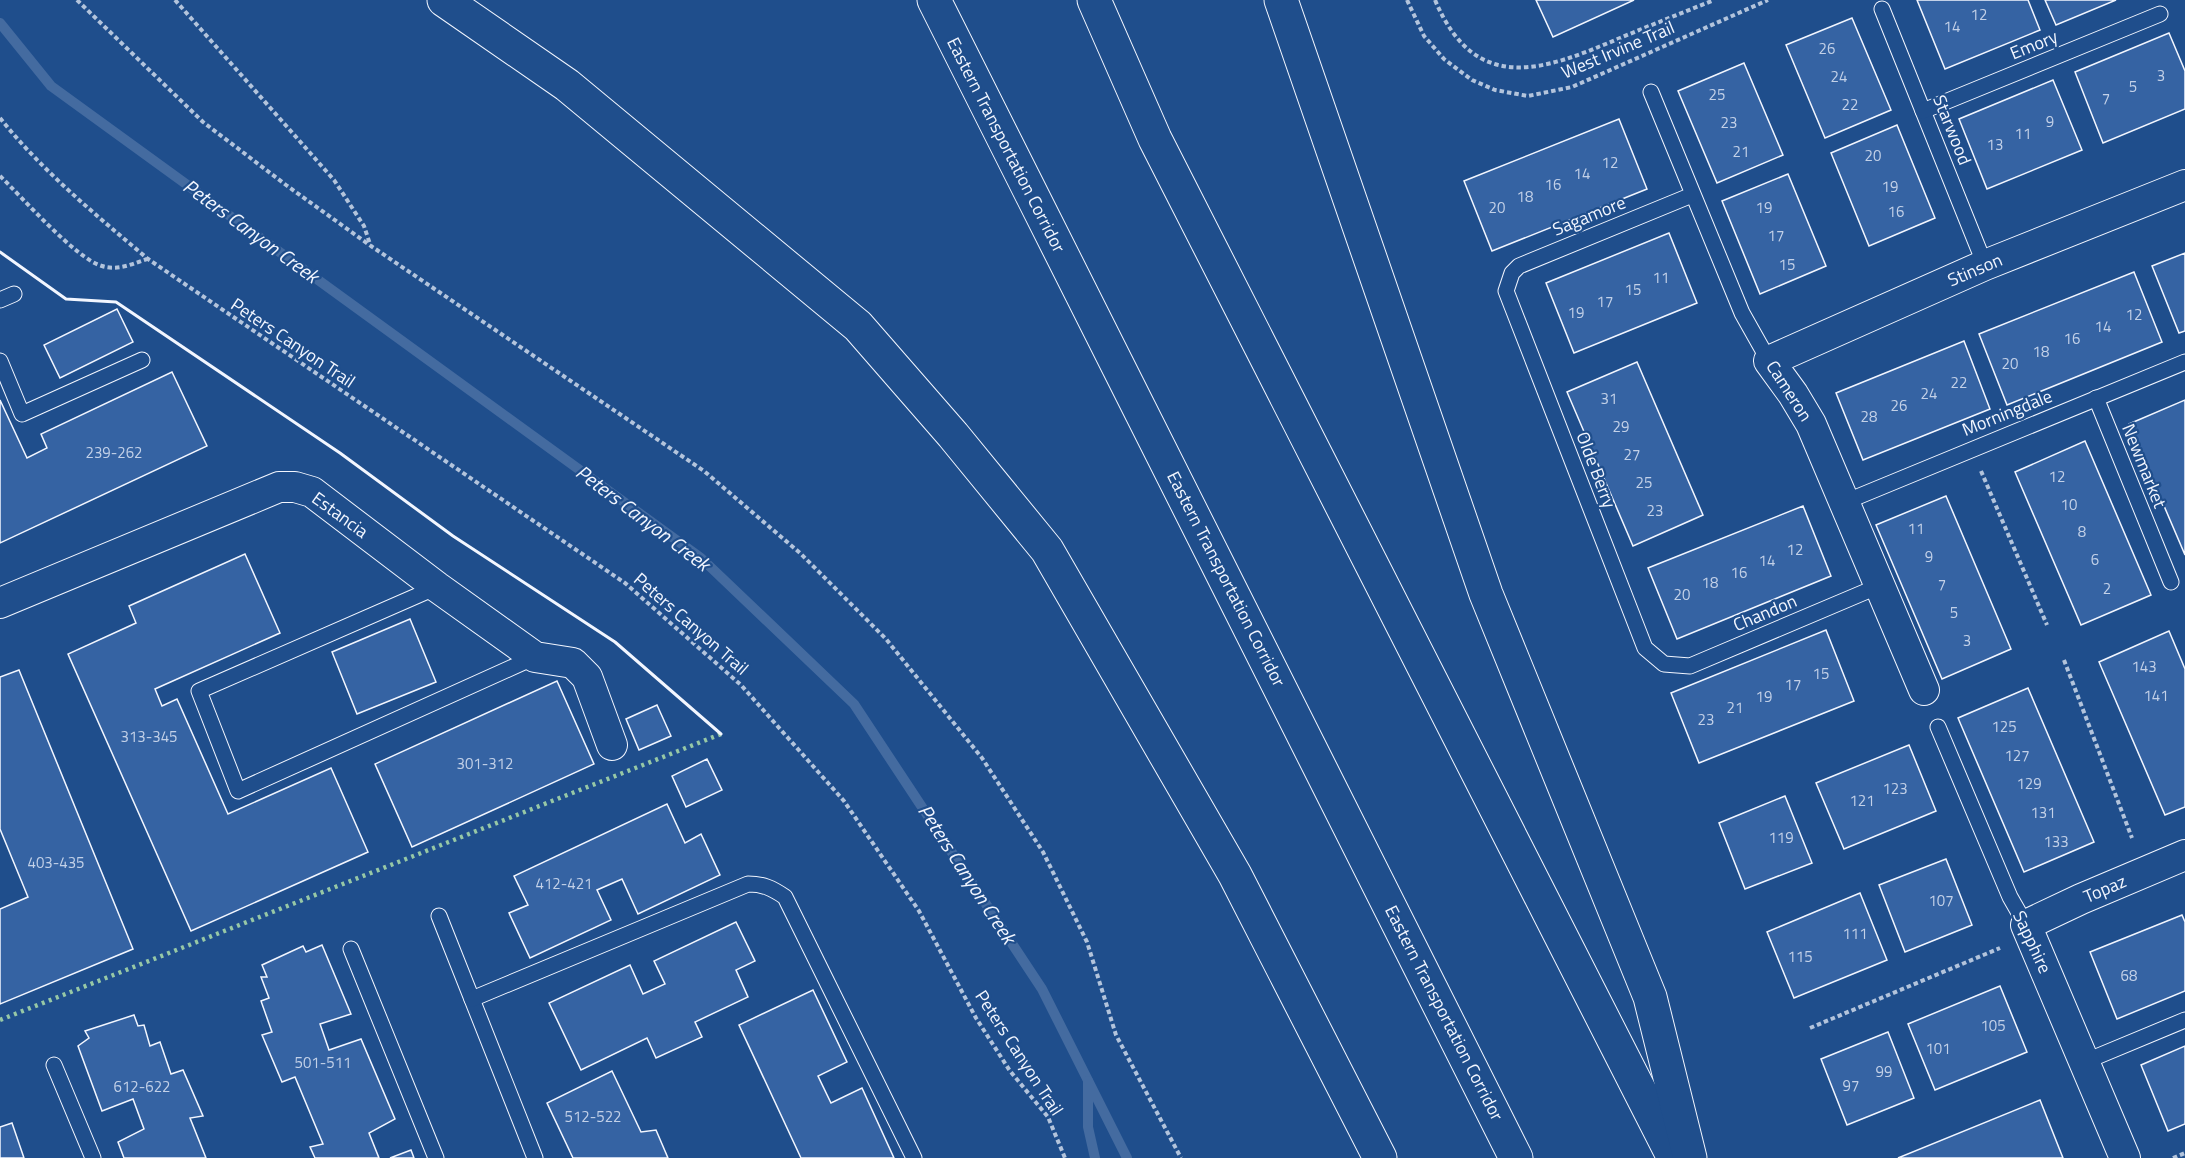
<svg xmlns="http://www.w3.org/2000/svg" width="2185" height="1158" viewBox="0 0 2185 1158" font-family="'Titillium Web',sans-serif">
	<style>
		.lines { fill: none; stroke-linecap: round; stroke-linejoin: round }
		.stream { stroke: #446ba0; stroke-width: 10 }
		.building { fill: #3563a3; stroke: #f2f6ff; stroke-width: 1.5 }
		.lane-casing { stroke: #f2f6ff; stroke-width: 17 }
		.street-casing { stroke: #f2f6ff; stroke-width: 32 }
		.highway-casing { stroke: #f2f6ff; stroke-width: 35 }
		.path { stroke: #b3c4dc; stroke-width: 4; stroke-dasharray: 4.5 3; stroke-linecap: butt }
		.lane { stroke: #1f4e8c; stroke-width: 15 }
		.street { stroke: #1f4e8c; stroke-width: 30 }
		.highway { stroke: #1f4e8c; stroke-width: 33 }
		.hedge { stroke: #97c8a6; stroke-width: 4.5; stroke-dasharray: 3 4.5; stroke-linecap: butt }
		.wall { stroke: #f2f6ff; stroke-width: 3 }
		.labels { text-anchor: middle; stroke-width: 4.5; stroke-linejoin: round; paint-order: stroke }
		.number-label { font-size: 15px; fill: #c3d1e8 }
		.street-label { font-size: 18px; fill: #f2f6ff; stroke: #1f4e8c }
		.water-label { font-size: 20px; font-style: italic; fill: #f2f6ff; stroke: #1f4e8c }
	</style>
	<rect width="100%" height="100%" fill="#1f4e8c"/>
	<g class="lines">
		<g class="stream">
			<polyline points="0,23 51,86 701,558 854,704 1042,989 1127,1158"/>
			<polyline points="1088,1081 1088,1127 1095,1158"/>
		</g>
	</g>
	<g class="building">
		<polygon points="1536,0 1634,0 1553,37"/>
		<polygon points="1917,0 2028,0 2040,30 1945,69"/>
		<polygon points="2045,0 2116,0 2056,25"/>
		<polygon points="1852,18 1891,110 1825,138 1786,45"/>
		<polygon points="2169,33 2185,71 2185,109 2103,143 2075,72"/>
		<polygon points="1744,63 1783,155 1717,183 1678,91"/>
		<polygon points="2053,80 2082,150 1987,189 1959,119"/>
		<polygon points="1619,119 1647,189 1492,251 1464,181"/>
		<polygon points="1897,125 1935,218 1869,246 1831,153"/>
		<polygon points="1788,174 1826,266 1760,294 1722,201"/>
		<polygon points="1669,233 1697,303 1574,353 1546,283"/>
		<polygon points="2185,253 2185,331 2179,333 2152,266"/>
		<polygon points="2134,272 2162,342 2007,405 1979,334"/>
		<polygon points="117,309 133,342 60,378 44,345"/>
		<polygon points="1964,341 1990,409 1863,460 1836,393"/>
		<polygon points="1637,362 1703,515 1633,546 1567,392"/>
		<polygon points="172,372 207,446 0,543 0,400 27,458 47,448 41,434"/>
		<polygon points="2185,400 2185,555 2129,424"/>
		<polygon points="2085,441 2151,595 2081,625 2015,472"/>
		<polygon points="1946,496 2011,649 1942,679 1876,525"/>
		<polygon points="1803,506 1831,576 1677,639 1648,568"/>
		<polygon points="245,554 280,633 155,689 162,706 177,699 228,814 331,768 368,852 191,931 68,654 136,623 129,606"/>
		<polygon points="410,619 436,682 357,714 332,652"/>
		<polygon points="1826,630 1854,701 1699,763 1671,693"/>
		<polygon points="2169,631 2185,669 2185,807 2165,815 2099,662"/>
		<polygon points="19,670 133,949 0,1004 0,909 28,897 0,829 0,677"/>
		<polygon points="557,681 594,764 412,847 375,764"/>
		<polygon points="2028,688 2094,842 2024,872 1958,718"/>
		<polygon points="657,705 671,736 639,750 626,719"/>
		<polygon points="1909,745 1936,811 1844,849 1816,783"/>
		<polygon points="707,759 722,790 686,807 672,776"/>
		<polygon points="1785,796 1812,863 1745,889 1719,823"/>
		<polygon points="667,804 685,843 701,834 720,875 638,914 622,879 597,890 611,920 530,958 509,913 528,905 514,876"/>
		<polygon points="1946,859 1972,925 1905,952 1879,885"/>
		<polygon points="1860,893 1887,960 1794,998 1767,932"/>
		<polygon points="2182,915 2185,922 2185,991 2117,1019 2090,952"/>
		<polygon points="736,922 755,961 736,970 748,997 695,1022 702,1037 656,1058 647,1038 581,1070 549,1003 630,965 643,994 665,984 654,961"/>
		<polygon points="322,945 351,1014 320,1024 329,1050 361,1039 395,1119 369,1133 379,1158 315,1158 310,1147 323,1144 295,1077 282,1082 262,1035 272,1032 261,1001 269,998 261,977 267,977 262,965 303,946 306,952"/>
		<polygon points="2000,986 2027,1052 1935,1090 1908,1024"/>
		<polygon points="813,990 847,1062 818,1076 831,1103 862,1088 894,1158 801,1158 739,1025"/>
		<polygon points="134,1015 138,1026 144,1025 150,1046 160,1042 171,1074 183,1070 203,1116 190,1118 206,1158 124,1158 118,1142 144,1129 133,1099 102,1111 78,1046 89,1038 85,1031"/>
		<polygon points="1888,1032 1914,1098 1847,1125 1821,1059"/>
		<polygon points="2185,1046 2185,1124 2168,1131 2141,1065"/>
		<polygon points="612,1071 641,1132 656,1130 668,1158 573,1158 547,1103"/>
		<polygon points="2040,1100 2063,1158 1898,1158"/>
		<polygon points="12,1123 24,1158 0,1158 0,1127"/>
		<polygon points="411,1150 414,1158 390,1158"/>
	</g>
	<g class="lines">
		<defs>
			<g id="lane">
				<polyline points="1882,9 1985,265"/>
				<polyline points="1651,92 1742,313 1769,361"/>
				<polyline points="1923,111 2160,14"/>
				<polyline points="1692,195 1519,266 1512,273 1506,291 1645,648 1664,664 1690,666 1879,586"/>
				<polyline points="0,300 14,294"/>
				<polyline points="0,361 22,414 142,360"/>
				<polyline points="2096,398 2171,582"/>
				<polyline points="1845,502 2185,362"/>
				<polyline points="437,587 199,691 238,791 535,657"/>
				<polyline points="1938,727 2010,897 2026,925"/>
				<polyline points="439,916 535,1158"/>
				<polyline points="351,949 436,1158"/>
				<path d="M 472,999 L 748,884 C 763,884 772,888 785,897 L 914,1158"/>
				<polyline points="2084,1062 2185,1020"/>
				<polyline points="54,1065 93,1158"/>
			</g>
			<g id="street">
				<polyline points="0,603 279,487 295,487 312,492 437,587 535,657 573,663 587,677 612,745"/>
				<polyline points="1924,690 1811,424 1793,394 1769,361 1985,265 2185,185"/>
				<polyline points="2125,1158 2026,925 2081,899 2185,855"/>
			</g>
			<g id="highway">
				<polyline points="444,0 567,85 858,326 953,435 1047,550 1235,875 1380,1158"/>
				<polyline points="934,0 1516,1158"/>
				<polyline points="1094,0 1155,139 1674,1158"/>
				<polyline points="1281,0 1486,594 1650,997 1690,1158"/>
			</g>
		</defs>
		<use href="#lane" class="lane-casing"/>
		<use href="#street" class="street-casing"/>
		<use href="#highway" class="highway-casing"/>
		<g class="path">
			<polyline points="77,0 203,122 286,185 371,246 704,471 800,553 886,639 982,758 1043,852 1087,942 1116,1035 1181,1158"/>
			<polyline points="175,0 334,180 364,226 370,244"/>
			<polyline points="1407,0 1424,36 1444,59 1472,80 1495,90 1528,96 1572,87 1768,0"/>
			<path d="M 1435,0 C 1476,97 1545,70 1620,38 C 1651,25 1682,13 1714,0"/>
			<path d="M 0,118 C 42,171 96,215 148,259 L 625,583 L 741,685 L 844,801 L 919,911 L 976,1018 L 1010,1071 L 1048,1117 L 1065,1158"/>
			<path d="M 0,176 C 22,197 76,259 102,266 C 118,271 132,264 147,259"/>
			<polyline points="1981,471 2047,625"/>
			<polyline points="2064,660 2132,838"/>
			<polyline points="1810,1028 2000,948"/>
			<polyline points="2173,1158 2185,1153"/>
		</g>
		<use href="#lane" class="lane"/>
		<use href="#street" class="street"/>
		<use href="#highway" class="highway"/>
		<polyline class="hedge" points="0,1020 721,734"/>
		<polyline class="wall" points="0,252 66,299 116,302 340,453 453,536 615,642 721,734"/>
	</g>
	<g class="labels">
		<g class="number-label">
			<text x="1979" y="20">12</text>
			<text x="1952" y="32">14</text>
			<text x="1827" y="54">26</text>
			<text x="2161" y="81">3</text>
			<text x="1839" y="82">24</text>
			<text x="2133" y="92">5</text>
			<text x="1717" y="100">25</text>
			<text x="2106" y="104">7</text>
			<text x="1850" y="110">22</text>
			<text x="2050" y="127">9</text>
			<text x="1729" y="128">23</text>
			<text x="2023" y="139">11</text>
			<text x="1995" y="150">13</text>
			<text x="1741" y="157">21</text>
			<text x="1873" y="161">20</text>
			<text x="1610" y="168">12</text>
			<text x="1582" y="179">14</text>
			<text x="1553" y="190">16</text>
			<text x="1890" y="192">19</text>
			<text x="1525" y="202">18</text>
			<text x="1497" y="213">20</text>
			<text x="1764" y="213">19</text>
			<text x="1896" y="217">16</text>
			<text x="1776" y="241">17</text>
			<text x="1787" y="270">15</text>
			<text x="1661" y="283">11</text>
			<text x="1633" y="295">15</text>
			<text x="1605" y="307">17</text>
			<text x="1576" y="318">19</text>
			<text x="2134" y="320">12</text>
			<text x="2103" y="332">14</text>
			<text x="2072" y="344">16</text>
			<text x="2041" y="357">18</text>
			<text x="2010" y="369">20</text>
			<text x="1959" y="388">22</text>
			<text x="1929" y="399">24</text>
			<text x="1609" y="404">31</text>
			<text x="1899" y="411">26</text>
			<text x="1869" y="422">28</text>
			<text x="1621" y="432">29</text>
			<text x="114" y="458">239-262</text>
			<text x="1632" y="460">27</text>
			<text x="2057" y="482">12</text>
			<text x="1644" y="488">25</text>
			<text x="2069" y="510">10</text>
			<text x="1655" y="516">23</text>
			<text x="1916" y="534">11</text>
			<text x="2082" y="537">8</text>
			<text x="1795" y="555">12</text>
			<text x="1929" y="562">9</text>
			<text x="2095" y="565">6</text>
			<text x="1767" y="566">14</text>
			<text x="1739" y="578">16</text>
			<text x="1710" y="588">18</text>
			<text x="1942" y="590">7</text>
			<text x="2107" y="594">2</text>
			<text x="1682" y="600">20</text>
			<text x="1954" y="618">5</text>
			<text x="1967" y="646">3</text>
			<text x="2144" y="672">143</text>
			<text x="1821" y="679">15</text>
			<text x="1793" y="690">17</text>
			<text x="2156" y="701">141</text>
			<text x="1764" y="702">19</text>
			<text x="1735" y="713">21</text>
			<text x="1706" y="725">23</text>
			<text x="2004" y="732">125</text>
			<text x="149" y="742">313-345</text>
			<text x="2017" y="761">127</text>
			<text x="485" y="769">301-312</text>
			<text x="2029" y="789">129</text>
			<text x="1895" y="794">123</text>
			<text x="1862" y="806">121</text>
			<text x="2043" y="818">131</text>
			<text x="1781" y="843">119</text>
			<text x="2056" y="847">133</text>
			<text x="56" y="868">403-435</text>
			<text x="564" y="889">412-421</text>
			<text x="1941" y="906">107</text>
			<text x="1855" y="939">111</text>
			<text x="1800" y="962">115</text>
			<text x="2129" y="981">68</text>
			<text x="1993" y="1031">105</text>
			<text x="1938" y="1054">101</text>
			<text x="323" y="1068">501-511</text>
			<text x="1884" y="1077">99</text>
			<text x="1851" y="1091">97</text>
			<text x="142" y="1092">612-622</text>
			<text x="593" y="1122">512-522</text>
		</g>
		<g class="street-label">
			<text transform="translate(2034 45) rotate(-22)" y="6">Emory</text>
			<text transform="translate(1618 50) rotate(-23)" y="6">West Irvine Trail</text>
			<text transform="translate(1952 130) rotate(68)" y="6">Starwood</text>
			<text transform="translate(1006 145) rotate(63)" y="6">Eastern Transportation Corridor</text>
			<text transform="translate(1589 216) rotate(-22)" y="6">Sagamore</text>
			<text transform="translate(1975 270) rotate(-23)" y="6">Stinson</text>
			<text transform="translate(293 343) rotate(34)" y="6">Peters Canyon Trail</text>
			<text transform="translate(1789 391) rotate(57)" y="6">Cameron</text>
			<text transform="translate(2007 413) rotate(-22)" y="6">Morningdale</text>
			<text transform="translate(2144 466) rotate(68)" y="6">Newmarket</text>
			<text transform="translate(1596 470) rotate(69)" y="6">Olde Berry</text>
			<text transform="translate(340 515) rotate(36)" y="6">Estancia</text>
			<text transform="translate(1226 579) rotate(63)" y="6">Eastern Transportation Corridor</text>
			<text transform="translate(1765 613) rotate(-23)" y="6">Chandon</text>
			<text transform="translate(691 624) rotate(41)" y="6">Peters Canyon Trail</text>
			<text transform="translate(2105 889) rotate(-23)" y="6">Topaz</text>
			<text transform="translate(2032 942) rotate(65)" y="6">Sapphire</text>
			<text transform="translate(1444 1013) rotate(63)" y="6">Eastern Transportation Corridor</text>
			<text transform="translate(1019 1053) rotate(57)" y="6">Peters Canyon Trail</text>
		</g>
		<g class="water-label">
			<text transform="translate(251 231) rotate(36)" y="7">Peters Canyon Creek</text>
			<text transform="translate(643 518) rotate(37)" y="7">Peters Canyon Creek</text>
			<text transform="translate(967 874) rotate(57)" y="7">Peters Canyon Creek</text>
		</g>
	</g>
</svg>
